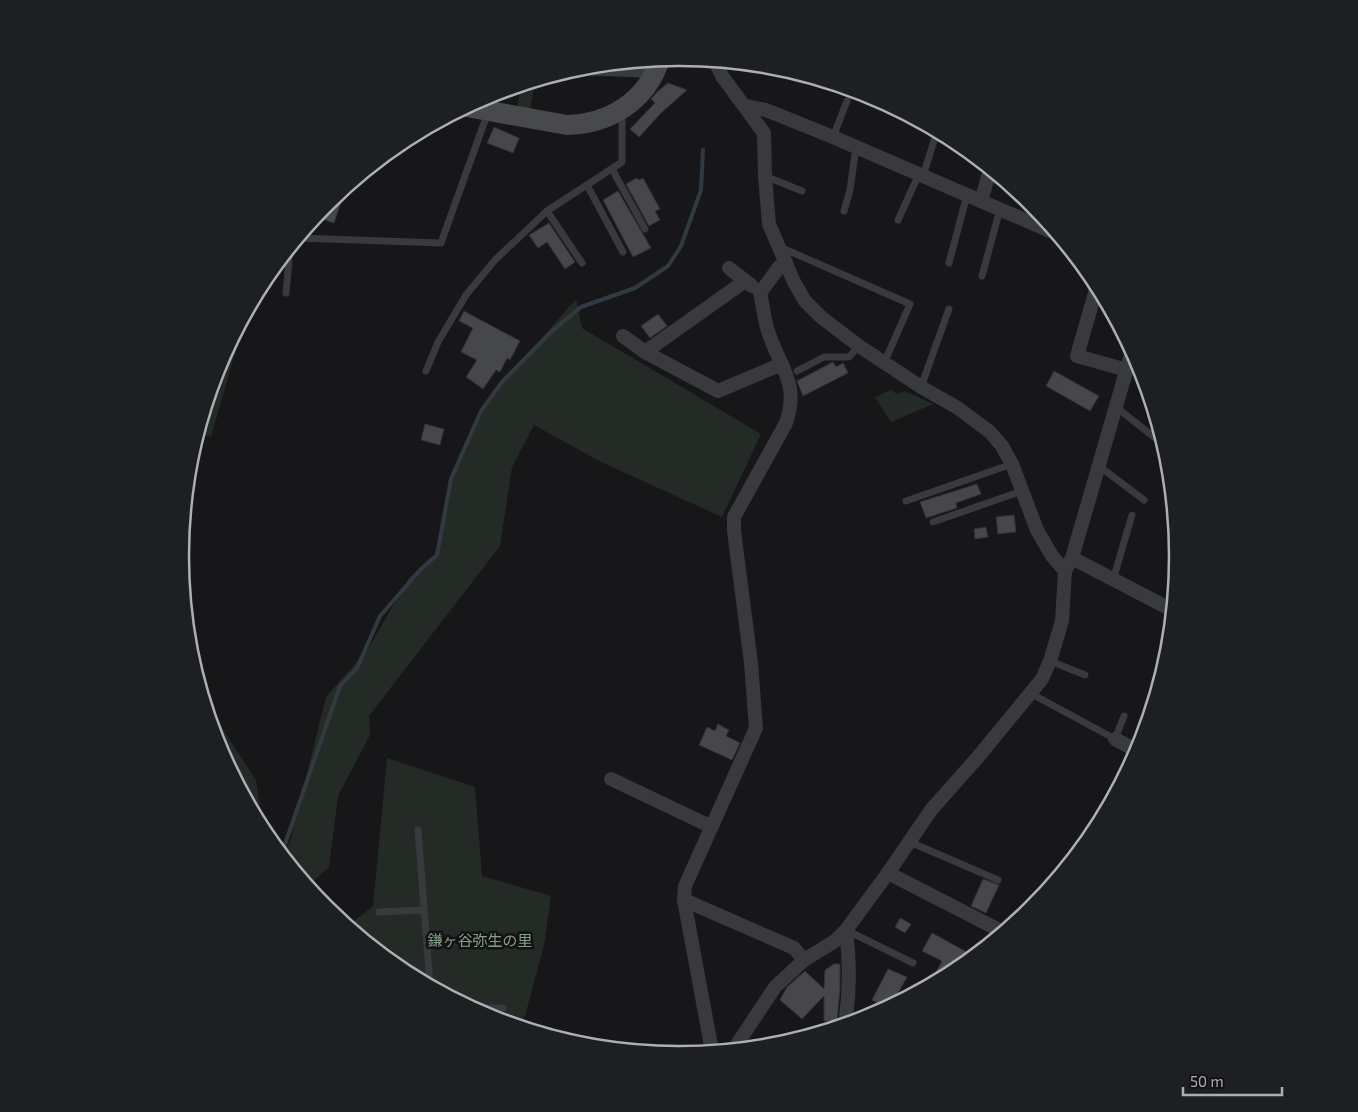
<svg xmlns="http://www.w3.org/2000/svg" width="1358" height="1112" viewBox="0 0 1358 1112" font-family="'Exo 2','Noto Sans JP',sans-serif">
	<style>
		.green { fill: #242a25 }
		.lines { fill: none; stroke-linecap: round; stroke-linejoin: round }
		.stream { stroke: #323a41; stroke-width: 4 }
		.building { fill: #46474b; stroke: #323235 }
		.lane { stroke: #393a3e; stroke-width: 7 }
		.street { stroke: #393a3e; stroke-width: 14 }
		.secondary { stroke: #47494d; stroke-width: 20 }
		.labels { text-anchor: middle; stroke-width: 5; stroke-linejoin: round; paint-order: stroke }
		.park-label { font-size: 15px; fill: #84a086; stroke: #121214 }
		.rim { fill: none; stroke: #abafb7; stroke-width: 2.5 }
	</style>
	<rect width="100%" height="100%" fill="#171719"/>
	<g class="green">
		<polygon points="535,81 530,110 517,107 521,86"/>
		<polygon points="576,299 582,328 761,434 722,517 601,462 534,425 512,467 500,546 369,716 370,735 338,796 329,867 308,886 282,854 290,842 326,697 368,649 409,578 437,553 451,477 484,404"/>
		<polygon points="247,311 211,437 198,434 219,365"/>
		<polygon points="891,390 897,394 905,391 933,404 891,422 875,397"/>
		<polygon points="205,702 256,780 261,814 257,820 218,747"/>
		<polygon points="387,758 475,787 482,876 551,896 544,945 525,1016 518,1026 488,1016 402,970 348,926 373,906"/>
	</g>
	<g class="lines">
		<polyline class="stream" points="280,852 284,847 340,686 357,668 380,616 421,569 437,555 451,479 481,411 502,382 552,331 581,307 635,288 668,266 681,246 701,190 703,150"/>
	</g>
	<g class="building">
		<polygon points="668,83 687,90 661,113 639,137 630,129 655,103 651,99 657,92"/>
		<polygon points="494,127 519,138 513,153 487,143"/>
		<polygon points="637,178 639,180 643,178 660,209 655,211 660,220 649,226 626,184"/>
		<polygon points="346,187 334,223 316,217 327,203"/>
		<polygon points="618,191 651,248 633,257 603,200"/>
		<polygon points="549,223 575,262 565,269 547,242 538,248 529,235"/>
		<polygon points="464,311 520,341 510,360 507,358 500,372 496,370 483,389 466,377 477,360 461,352 473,328 459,321"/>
		<polygon points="658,314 667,326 650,338 641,326"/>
		<polygon points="833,362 836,367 843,363 848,373 803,396 797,381"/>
		<polygon points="1054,371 1099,396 1090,411 1046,386"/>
		<polygon points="425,424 444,429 440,445 421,440"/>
		<polygon points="977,484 981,494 956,503 957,508 926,518 920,502"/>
		<polygon points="1014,515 1016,532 998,534 996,517"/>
		<polygon points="986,527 988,537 975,539 974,529"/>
		<polygon points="718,724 729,730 726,736 740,743 732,760 699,745 707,727 715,731"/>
		<polygon points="983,879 999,885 986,913 971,906"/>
		<polygon points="900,918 911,924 905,933 895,927"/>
		<polygon points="932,933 974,956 956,971 929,985 942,961 922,951"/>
		<polygon points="834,964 840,964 840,988 837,1021 824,1021 824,996 802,1019 780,1000 787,987 805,971 824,989 825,970"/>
		<polygon points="888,969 907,977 892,1004 885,1007 872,1000"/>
	</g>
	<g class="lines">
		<g class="lane">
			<polyline points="833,137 847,101"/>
			<polyline points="612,169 645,229"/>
			<polyline points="765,176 802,191"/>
			<polyline points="923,176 937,131"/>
			<polyline points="587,185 623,252"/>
			<polyline points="547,211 582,263"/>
			<polyline points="844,211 850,190 856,147"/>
			<polyline points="898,220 919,174"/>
			<polyline points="1031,223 1035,207"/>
			<polyline points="298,238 441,243 488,112"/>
			<polyline points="780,247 910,304 884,363"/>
			<polyline points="949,263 967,195"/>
			<polyline points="982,276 1000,209"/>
			<polyline points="286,293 290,248"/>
			<polyline points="426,371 438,342 466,295 495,260 547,211 622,162 622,113"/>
			<polyline points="797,371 824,357 849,357 859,346"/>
			<polyline points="921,387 949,309"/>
			<polyline points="1116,407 1164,445"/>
			<polyline points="1099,466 1144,500"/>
			<polyline points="906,501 1012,464"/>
			<polyline points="933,522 1022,491"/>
			<polyline points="1173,555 1177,557"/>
			<polyline points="1113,580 1132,515"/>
			<polyline points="1050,661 1085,675"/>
			<polyline points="1030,693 1115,739 1124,716"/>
			<polyline points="418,830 430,985"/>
			<polyline points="910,842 998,880"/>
			<polyline points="379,912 424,910"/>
			<polyline points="846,930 913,963"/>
			<polyline points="473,1008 503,1008"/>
			<polyline points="847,1014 860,1020"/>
		</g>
		<g class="street">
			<polyline points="715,61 722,76 764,133 765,176 769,224 794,282 805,301 821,317 859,346 921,387 958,408 990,432 1002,446 1012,464 1037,530 1052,556 1065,571"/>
			<polyline points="578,68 656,71"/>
			<polyline points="745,106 766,110 833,137 1057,234"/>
			<polyline points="981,201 990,170"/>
			<polyline points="729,268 752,286"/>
			<polyline points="1097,286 1077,356 1127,370"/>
			<polyline points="623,336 645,352 718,391 782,364"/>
			<polyline points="645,352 745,281"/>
			<polyline points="1072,558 1172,610"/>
			<polyline points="1115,739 1137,751"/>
			<polyline points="611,779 712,827"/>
			<polyline points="888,873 1003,932"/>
			<polyline points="684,900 794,948 804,960"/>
			<path d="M 845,1024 C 850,993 850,961 846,930"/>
			<polyline points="734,1049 775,987 804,960 835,941 846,930 888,873 931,810 978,757 1042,679 1050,661 1062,621 1065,571 1072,558 1132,351"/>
			<path d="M 712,1051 L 684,900 L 685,886 L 756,728 L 751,663 L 734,531 L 734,517 L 786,423 C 800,383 779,366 768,331 C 764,319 763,305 760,293 L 779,267 L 786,262"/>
		</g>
		<path class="secondary" d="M 467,107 L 567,125 C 609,124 647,101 660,59"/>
	</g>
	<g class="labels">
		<g class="park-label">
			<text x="480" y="946">鎌ヶ谷弥生の里</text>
		</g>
	</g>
	<path d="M0 0H1358V1112H0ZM189 556a490 490 0 1 1 980 0a490 490 0 1 1-980 0Z" fill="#1e1f21" fill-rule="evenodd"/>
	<path class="rim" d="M189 556a490 490 0 1 1 980 0a490 490 0 1 1-980 0Z"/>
	<path d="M1183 1087v8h99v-8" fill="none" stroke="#abafb7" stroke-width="2.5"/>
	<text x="1190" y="1087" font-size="15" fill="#abafb7" stroke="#121214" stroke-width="4" paint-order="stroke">50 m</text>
</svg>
